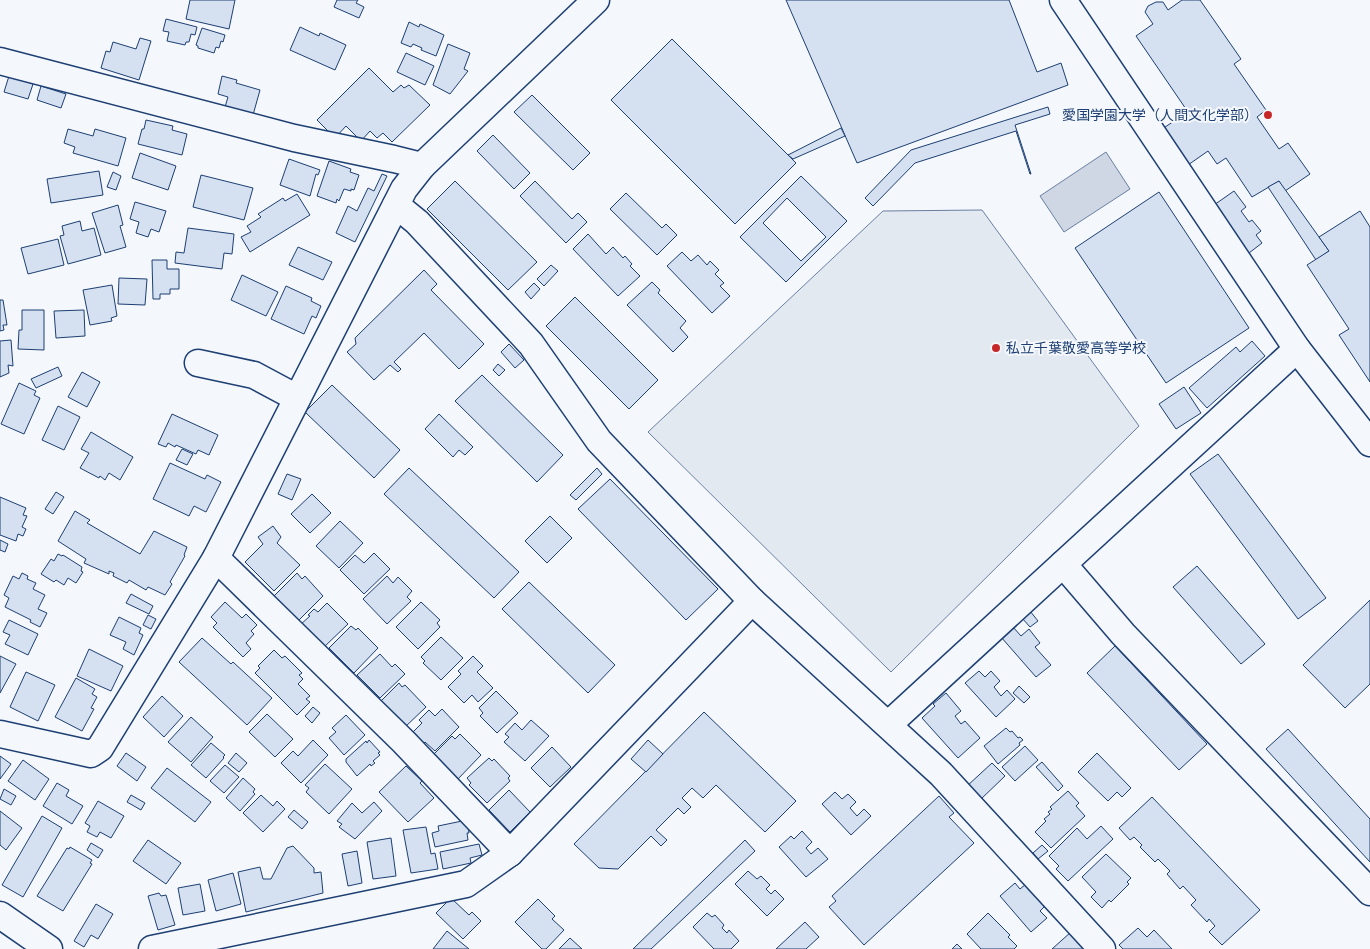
<svg xmlns="http://www.w3.org/2000/svg" width="1370" height="949" viewBox="0 0 1370 949" font-family="Barlow,'Noto Sans JP',sans-serif">
	<style>
		.green { fill: #e3e9f0; stroke: #687fa3 }
		.water { fill: #cfd7e4; stroke: #687fa3 }
		.building { fill: #d5e0f0; stroke: #1d3f73; fill-rule: evenodd }
		.lines { fill: none; stroke-linecap: round; stroke-linejoin: round }
		.minor-casing { stroke: #1d3f73; stroke-width: 29 }
		.minor { stroke: #f4f7fb; stroke-width: 26 }
		.poi-dot { fill: #c62828; stroke: #f4f7fb; stroke-width: 2 }
		.labels { text-anchor: middle; stroke-width: 4; stroke-linejoin: round; paint-order: stroke }
		.poi-label { font-size: 14px; fill: #1d3f73; stroke: #f4f7fb; text-anchor: end }
	</style>
	<rect width="100%" height="100%" fill="#f4f7fb"/>
	<polygon class="green" points="982,210 1139,426 891,672 648,432 883,211"/>
	<polygon class="water" points="1106,152 1130,189 1064,232 1040,196"/>
	<g class="building">
		<polygon points="190,0 235,0 229,29 186,19"/>
		<polygon points="337,0 358,0 356,3 364,7 359,18 334,7"/>
		<polygon points="786,0 1009,0 1037,72 1061,63 1068,85 857,163"/>
		<polygon points="1182,0 1200,0 1241,59 1234,64 1266,110 1257,117 1279,149 1288,143 1310,174 1285,191 1279,181 1252,197 1226,158 1217,164 1208,151 1188,165 1162,129 1188,112 1136,36 1153,24 1145,12 1148,6 1156,2 1163,2 1168,10"/>
		<polygon points="166,19 197,27 195,35 191,34 189,42 186,42 185,45 167,41 169,32 163,31"/>
		<polygon points="409,22 419,27 420,24 444,35 436,56 421,50 422,48 413,44 411,47 401,43"/>
		<polygon points="300,27 319,36 320,33 346,45 335,70 290,50"/>
		<polygon points="202,28 225,35 223,42 221,41 219,48 216,47 214,53 198,48 198,46 196,45"/>
		<polygon points="140,38 151,41 139,80 101,68 106,51 110,52 113,42 136,49"/>
		<polygon points="672,39 796,163 735,224 611,100"/>
		<polygon points="448,44 470,53 464,69 468,71 450,94 433,85"/>
		<polygon points="406,53 434,66 425,85 397,72"/>
		<polygon points="369,68 393,92 401,85 404,88 409,85 430,105 392,142 383,133 377,138 370,131 361,141 346,126 335,138 317,120"/>
		<polygon points="9,76 33,84 28,99 4,92"/>
		<polygon points="222,76 237,80 236,83 260,90 253,115 225,107 228,97 218,94"/>
		<polygon points="41,86 66,94 61,108 37,100"/>
		<polygon points="532,95 590,153 573,170 514,112"/>
		<polygon points="1048,107 1050,114 1015,125 1031,174 1030,174 1016,131 915,163 873,206 865,198 911,150"/>
		<polygon points="146,120 173,126 172,130 187,134 182,155 138,144 142,129 144,129"/>
		<polygon points="841,128 845,136 793,159 788,155"/>
		<polygon points="68,129 93,136 95,129 126,138 118,166 73,153 75,147 64,143"/>
		<polygon points="493,135 530,173 514,189 477,151"/>
		<polygon points="140,153 176,166 168,190 132,178"/>
		<polygon points="289,159 320,170 318,175 316,174 310,196 280,185"/>
		<polygon points="329,161 351,169 350,172 359,175 354,190 351,189 351,191 344,189 339,201 337,199 336,203 317,196"/>
		<polygon points="99,171 103,195 51,203 47,179"/>
		<polygon points="113,172 121,176 116,190 107,187"/>
		<polygon points="382,174 387,176 355,242 336,233 348,206 357,211 368,188 374,191"/>
		<polygon points="201,175 253,188 244,220 193,207"/>
		<path d="M 801,176 L 847,221 L 786,282 L 740,237 ZM 787,198 L 826,237 L 801,261 L 763,223 Z"/>
		<polygon points="455,181 537,262 508,290 427,209"/>
		<polygon points="535,181 572,219 578,213 587,222 566,243 520,196"/>
		<polygon points="1279,181 1329,251 1316,260 1268,187"/>
		<polygon points="1234,191 1246,207 1241,211 1249,222 1252,220 1261,231 1256,235 1262,243 1249,253 1214,205"/>
		<polygon points="1159,192 1249,328 1166,383 1075,248"/>
		<polygon points="626,193 662,228 666,224 677,235 657,255 610,209"/>
		<polygon points="297,194 310,215 250,252 241,237 251,232 247,226 261,217 258,214 283,198 285,201"/>
		<polygon points="135,202 166,211 159,232 151,229 148,237 136,233 139,222 130,219"/>
		<polygon points="118,205 123,225 120,226 126,247 105,253 92,213"/>
		<polygon points="1360,211 1370,227 1370,382 1339,335 1349,329 1307,265 1329,251 1319,237"/>
		<polygon points="80,221 82,231 94,228 101,255 68,264 60,236 64,235 62,226"/>
		<polygon points="188,228 234,234 232,254 224,253 222,269 175,263 176,252 184,253"/>
		<polygon points="588,234 606,254 613,247 623,258 625,256 632,264 630,266 640,276 618,296 573,249"/>
		<polygon points="58,239 64,265 28,274 21,248"/>
		<polygon points="298,247 332,262 323,280 289,265"/>
		<polygon points="682,252 691,261 698,255 707,265 710,261 719,270 715,274 724,283 720,286 730,296 712,313 667,266"/>
		<polygon points="152,260 167,260 167,269 179,269 179,289 170,289 170,294 160,294 160,299 153,299"/>
		<polygon points="551,265 558,271 544,286 537,279"/>
		<polygon points="424,270 437,284 431,290 484,344 459,369 424,333 394,362 401,369 398,372 390,365 374,380 347,352 356,344 355,338"/>
		<polygon points="242,275 278,292 266,316 231,300"/>
		<polygon points="119,278 147,279 145,305 118,304"/>
		<polygon points="652,282 660,290 658,293 686,321 680,328 688,337 673,352 627,305"/>
		<polygon points="534,283 540,289 531,299 525,292"/>
		<polygon points="112,285 117,316 111,318 112,321 90,325 83,290"/>
		<polygon points="286,286 312,298 311,301 321,306 316,318 312,316 304,334 271,319"/>
		<polygon points="575,297 658,380 629,409 546,326"/>
		<polygon points="0,300 3,300 7,325 3,325 4,330 0,331"/>
		<polygon points="22,310 44,310 44,350 18,349 19,330 22,330"/>
		<polygon points="84,310 85,336 56,338 54,311"/>
		<polygon points="11,340 13,366 8,365 9,373 0,377 0,341"/>
		<polygon points="1252,341 1265,356 1207,408 1189,388 1236,347 1240,352"/>
		<polygon points="509,344 524,360 515,368 501,352"/>
		<polygon points="498,364 505,370 499,376 493,370"/>
		<polygon points="58,367 62,376 36,388 31,379"/>
		<polygon points="82,372 100,382 87,407 68,397"/>
		<polygon points="482,375 563,455 537,482 455,401"/>
		<polygon points="19,383 36,391 34,395 40,398 24,434 1,424"/>
		<polygon points="332,385 400,450 374,478 305,412"/>
		<polygon points="1184,387 1201,413 1176,429 1159,404"/>
		<polygon points="58,406 80,417 64,450 42,440"/>
		<polygon points="172,414 218,435 209,455 198,450 196,454 176,445 175,447 168,443 166,447 158,444"/>
		<polygon points="439,414 473,447 465,455 459,450 453,457 425,429"/>
		<polygon points="91,432 133,457 120,480 109,473 105,480 100,476 99,478 80,468 89,453 81,449"/>
		<polygon points="182,449 193,454 187,465 176,460"/>
		<polygon points="1218,454 1326,598 1298,619 1190,474"/>
		<polygon points="170,463 205,479 207,475 221,482 206,512 194,506 189,516 153,499"/>
		<polygon points="409,468 519,572 494,598 384,494"/>
		<polygon points="597,468 602,474 576,500 570,495"/>
		<polygon points="287,474 301,479 292,500 278,494"/>
		<polygon points="610,479 718,589 686,620 578,509"/>
		<polygon points="56,492 64,497 53,514 45,509"/>
		<polygon points="312,494 331,513 310,533 291,514"/>
		<polygon points="0,497 26,508 23,515 27,516 22,527 26,529 23,536 18,534 16,541 0,535"/>
		<polygon points="75,511 90,520 87,523 140,554 154,531 187,547 184,555 185,556 170,582 172,584 165,595 148,587 146,590 129,580 127,583 113,576 114,573 109,571 109,574 84,563 86,559 58,541"/>
		<polygon points="550,516 572,538 547,563 525,541"/>
		<polygon points="340,521 363,543 339,568 316,546"/>
		<polygon points="273,526 281,537 277,543 300,565 274,591 245,562 263,544 258,537"/>
		<polygon points="0,540 8,544 5,552 0,550"/>
		<polygon points="374,553 390,569 364,594 340,570 355,555 364,563"/>
		<polygon points="58,554 62,556 63,555 82,567 81,571 83,572 76,583 68,578 64,585 56,580 54,582 41,574 51,559 54,561"/>
		<polygon points="1197,566 1265,644 1241,664 1173,587"/>
		<polygon points="22,573 28,576 27,579 36,583 33,589 45,595 38,609 47,613 40,627 30,622 31,620 5,607 9,598 4,595 13,576 19,579"/>
		<polygon points="297,573 302,579 305,576 323,596 296,623 272,598"/>
		<polygon points="387,576 393,583 398,577 412,591 407,597 411,601 387,624 363,599"/>
		<polygon points="529,582 615,665 588,693 502,609"/>
		<polygon points="131,594 153,606 149,614 126,603"/>
		<polygon points="1370,600 1370,684 1345,708 1303,665"/>
		<polygon points="225,602 242,618 246,614 257,625 251,631 254,634 246,643 251,649 243,657 213,627 217,623 211,617"/>
		<polygon points="421,602 440,620 437,623 440,627 418,649 396,627"/>
		<polygon points="327,603 348,624 323,648 300,625 310,616 308,615 314,609 318,612"/>
		<polygon points="1030,611 1038,621 1030,627 1022,618"/>
		<polygon points="148,615 156,619 151,629 143,625"/>
		<polygon points="119,617 141,628 139,633 143,635 134,655 123,649 126,642 110,635"/>
		<polygon points="9,620 38,634 28,655 5,644 10,635 3,632"/>
		<polygon points="351,626 356,630 358,628 378,648 354,673 329,648"/>
		<polygon points="1013,627 1021,636 1029,629 1040,643 1035,647 1051,665 1036,677 1001,637"/>
		<polygon points="441,637 463,658 441,680 423,663 425,661 421,657"/>
		<polygon points="202,638 231,664 233,662 272,698 247,725 179,662"/>
		<polygon points="1115,646 1207,744 1179,770 1087,673"/>
		<polygon points="89,649 123,666 111,691 77,676"/>
		<polygon points="274,650 282,658 285,656 302,673 299,675 303,679 298,684 310,696 306,699 310,702 297,715 255,673 260,668 258,666"/>
		<polygon points="380,654 392,667 395,664 405,674 380,698 357,675"/>
		<polygon points="0,656 16,664 0,693"/>
		<polygon points="473,656 483,666 477,672 493,688 478,702 472,695 464,703 448,687 461,674 458,671"/>
		<polygon points="979,671 985,677 991,671 1000,681 994,687 1001,696 1007,690 1015,699 996,717 965,683"/>
		<polygon points="26,672 55,685 38,721 10,707"/>
		<polygon points="76,678 95,689 92,694 97,697 91,708 94,709 82,731 55,717"/>
		<polygon points="399,683 402,687 405,685 426,707 404,728 379,703"/>
		<polygon points="1019,686 1030,697 1024,703 1013,693"/>
		<polygon points="496,691 518,713 497,733 480,716 483,713 479,708"/>
		<polygon points="946,693 961,711 955,716 961,724 965,721 980,738 958,758 922,718 935,706 933,704"/>
		<polygon points="162,696 183,716 164,737 143,717"/>
		<polygon points="313,707 320,713 312,723 305,716"/>
		<polygon points="442,709 459,727 435,751 425,742 423,744 412,733 422,723 419,720 429,710 435,716"/>
		<polygon points="704,712 796,801 765,832 716,785 703,798 692,788 682,798 691,807 684,814 678,808 656,830 667,840 661,846 651,836 618,869 599,868 574,844"/>
		<polygon points="267,714 293,739 275,757 249,732"/>
		<polygon points="346,715 365,735 344,755 329,738 336,732 332,728"/>
		<polygon points="191,717 213,737 191,762 168,742"/>
		<polygon points="531,720 549,736 525,761 504,742 509,737 505,734 515,723 522,730"/>
		<polygon points="1006,728 1010,732 1012,731 1018,738 1020,737 1023,740 1019,743 1020,745 998,764 984,746"/>
		<polygon points="1288,729 1370,819 1370,862 1266,749"/>
		<polygon points="460,734 481,755 457,780 432,756 452,736 455,739"/>
		<polygon points="313,740 328,755 301,783 281,763 293,751 298,756"/>
		<polygon points="369,740 380,752 378,753 380,755 373,761 375,763 371,766 370,764 357,776 346,762 346,759 366,741 367,743"/>
		<polygon points="648,740 663,754 646,772 631,759"/>
		<polygon points="211,743 225,755 223,757 224,758 206,778 191,765"/>
		<polygon points="1025,746 1038,760 1015,781 1002,767"/>
		<polygon points="552,747 571,767 550,787 531,768"/>
		<polygon points="126,753 146,767 137,781 117,766"/>
		<polygon points="236,753 247,763 239,772 228,763"/>
		<polygon points="1097,753 1131,788 1122,797 1117,792 1108,801 1078,772"/>
		<polygon points="0,756 11,764 0,779"/>
		<polygon points="489,758 492,761 494,759 510,776 508,778 510,781 487,803 469,785 471,783 467,778"/>
		<polygon points="23,760 49,779 35,800 8,781"/>
		<polygon points="1042,762 1063,786 1058,791 1036,767"/>
		<polygon points="992,763 1005,776 980,800 967,786"/>
		<polygon points="325,764 352,789 329,814 306,792 309,788 305,785"/>
		<polygon points="225,765 239,777 224,793 210,781"/>
		<polygon points="406,766 422,781 420,783 434,798 408,822 379,792"/>
		<polygon points="167,768 211,802 195,822 151,788"/>
		<polygon points="243,778 255,789 253,792 255,794 240,811 226,798"/>
		<polygon points="57,783 69,790 66,796 83,806 72,824 43,806"/>
		<polygon points="4,789 16,796 11,805 0,799"/>
		<polygon points="509,790 530,812 510,832 489,810"/>
		<polygon points="1068,791 1079,803 1076,806 1085,816 1051,848 1035,832 1046,821 1044,819 1050,814 1048,812 1052,809 1050,807"/>
		<polygon points="835,792 842,799 848,794 856,802 850,808 857,816 864,809 871,816 851,835 822,804"/>
		<polygon points="131,795 145,803 141,810 127,802"/>
		<polygon points="261,795 273,806 277,801 285,809 263,832 243,813"/>
		<polygon points="939,796 954,813 949,817 974,843 864,945 829,907 836,901 832,896"/>
		<polygon points="1152,797 1260,910 1222,945 1209,932 1215,926 1209,919 1207,922 1191,905 1196,900 1183,886 1180,889 1167,874 1170,871 1158,859 1155,862 1140,847 1142,845 1134,837 1130,840 1119,828"/>
		<polygon points="98,801 124,816 111,838 100,832 97,837 87,832 90,826 85,823"/>
		<polygon points="374,802 382,811 355,839 339,827 342,824 337,821 352,803 362,813"/>
		<polygon points="294,810 308,822 302,829 288,817"/>
		<polygon points="0,811 22,828 6,850 0,845"/>
		<polygon points="42,816 62,828 23,897 2,885"/>
		<polygon points="467,820 469,833 467,833 468,840 435,847 432,833 439,831 438,826"/>
		<polygon points="1101,826 1113,839 1068,881 1056,869 1059,866 1049,856 1077,828 1087,839"/>
		<polygon points="426,827 431,854 435,853 438,869 411,873 403,830"/>
		<polygon points="802,831 812,842 806,848 811,854 818,848 828,859 806,877 779,847 791,836 794,839"/>
		<polygon points="391,838 396,876 373,879 367,842"/>
		<polygon points="148,840 181,863 166,884 133,861"/>
		<polygon points="745,840 755,851 651,949 633,949"/>
		<polygon points="91,843 103,850 98,858 87,850"/>
		<polygon points="479,844 482,855 470,858 471,863 443,869 440,852"/>
		<polygon points="1042,845 1048,851 1038,859 1033,853"/>
		<polygon points="293,846 314,868 314,873 321,872 323,893 246,912 238,872 260,867 263,879 271,879 287,848"/>
		<polygon points="70,847 92,860 90,863 92,864 63,911 37,896 67,848 69,849"/>
		<polygon points="357,851 362,883 348,886 342,854"/>
		<polygon points="1106,854 1131,878 1127,882 1129,884 1111,902 1109,900 1102,908 1091,897 1096,892 1082,877"/>
		<polygon points="748,871 757,879 761,876 770,885 766,889 771,894 775,890 784,899 767,916 735,884"/>
		<polygon points="233,873 241,904 216,911 208,880"/>
		<polygon points="1015,883 1020,889 1026,884 1045,906 1040,911 1047,918 1031,932 1000,896"/>
		<polygon points="200,884 205,911 183,915 178,888"/>
		<polygon points="159,893 161,896 166,895 175,925 158,930 148,896"/>
		<polygon points="451,898 469,915 472,912 481,921 463,939 436,913"/>
		<polygon points="538,899 555,916 552,919 564,930 546,949 542,949 515,922"/>
		<polygon points="96,904 113,914 98,939 91,935 84,947 74,941"/>
		<polygon points="707,913 712,917 715,915 724,925 722,928 727,933 729,930 739,941 731,949 714,949 693,927"/>
		<polygon points="988,913 1010,935 1008,937 1017,946 1014,949 981,949 967,934"/>
		<polygon points="805,922 819,937 806,949 776,949"/>
		<polygon points="1138,928 1147,937 1154,930 1172,949 1123,949 1119,945"/>
		<polygon points="447,931 469,949 433,949"/>
		<polygon points="1071,932 1086,949 1052,949"/>
		<polygon points="570,938 582,949 559,949"/>
		<polygon points="957,944 962,949 952,949"/>
	</g>
	<g class="lines">
		<defs>
			<g id="minor">
				<polyline points="1063,0 1297,349 1370,443"/>
				<polyline points="0,61 294,138 394,159 422,166"/>
				<polyline points="396,205 417,222 531,344 599,441 752,601 941,774 1102,949"/>
				<polyline points="198,363 254,375 297,398"/>
				<polyline points="216,558 404,742 510,853 752,601"/>
				<polyline points="1063,564 1123,634 1370,892"/>
				<polyline points="889,724 1297,349"/>
				<polyline points="0,734 91,754 100,748 216,558 404,189 422,166 596,0"/>
				<polyline points="0,915 49,949"/>
				<polyline points="152,949 466,884 510,853"/>
			</g>
		</defs>
		<use href="#minor" class="minor-casing"/>
		<use href="#minor" class="minor"/>
	</g>
	<g class="poi-dot">
		<circle cx="1268" cy="115" r="5"/>
		<circle cx="996" cy="348" r="5"/>
	</g>
	<g class="labels">
		<g class="poi-label">
			<text x="1258" y="120">愛国学園大学（人間文化学部）</text>
			<text x="1006" y="353" text-anchor="start">私立千葉敬愛高等学校</text>
		</g>
	</g>
</svg>
